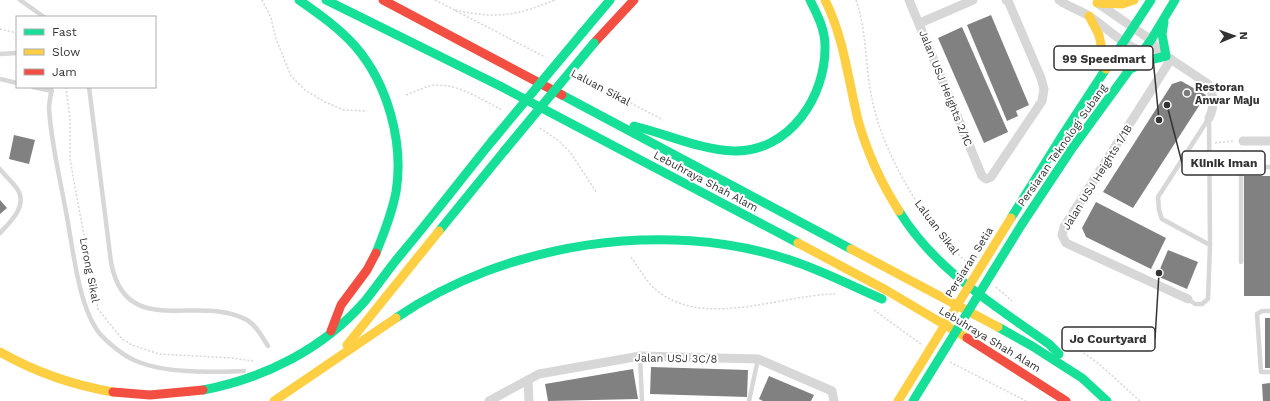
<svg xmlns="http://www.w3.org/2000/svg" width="1270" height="401" viewBox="0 0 1270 401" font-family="'Work Sans',sans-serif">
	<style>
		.building { fill: #818181 }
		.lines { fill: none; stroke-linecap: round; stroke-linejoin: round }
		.path { stroke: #d6d6d6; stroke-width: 1.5; stroke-dasharray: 2 2; stroke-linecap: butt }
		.lane { stroke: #d7d7d7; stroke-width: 4.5 }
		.street { stroke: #d7d7d7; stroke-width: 9 }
		.fast { stroke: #16e098; stroke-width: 9 }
		.slow { stroke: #ffcf43; stroke-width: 9 }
		.jam { stroke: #f24e42; stroke-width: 9 }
		.fast-bridge { stroke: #16e098; stroke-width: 9 }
		.slow-bridge { stroke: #ffcf43; stroke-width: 9 }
		.poi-dot { fill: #7a7a7a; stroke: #fff; stroke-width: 1.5 }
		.labels { text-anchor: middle; stroke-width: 4; stroke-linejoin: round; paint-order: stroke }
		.street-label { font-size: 11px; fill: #333; stroke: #fff }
		.poi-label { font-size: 11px; font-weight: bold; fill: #333; stroke: #fff; text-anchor: start }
		.leader { fill: none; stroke: #333; stroke-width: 1.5 }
		.callout-dot { fill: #333; stroke: #fff; stroke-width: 1.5 }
		.callout { fill: #fff; stroke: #333; stroke-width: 1.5 }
		.callout-label { font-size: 12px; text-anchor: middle; font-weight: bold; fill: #333 }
	</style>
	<rect width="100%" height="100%" fill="#fff"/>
	<g class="building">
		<polygon points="991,15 1029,105 1016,111 1018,116 1007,121 967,25"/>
		<polygon points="962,27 1008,132 984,143 938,38"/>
		<polygon points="1181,81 1206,95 1133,208 1103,192 1172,84"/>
		<polygon points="14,135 35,140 29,164 9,159"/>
		<rect x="1244" y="176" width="26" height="120"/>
		<polygon points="0,200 7,208 0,214"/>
		<polygon points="1096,202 1166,238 1151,269 1086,237 1082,228"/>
		<polygon points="1168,250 1198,262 1187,289 1157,276"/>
		<rect x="1265" y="318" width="5" height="50"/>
		<polygon points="651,367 748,370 747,397 650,394"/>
		<polygon points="633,369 638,399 548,401 545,384"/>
		<polygon points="769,376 814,395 811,401 763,401 759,399"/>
		<polygon points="1270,383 1270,401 1263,401 1262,384"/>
	</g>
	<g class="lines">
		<g class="path">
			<polyline points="262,0 271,18 276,39 291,76 305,90 325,102 344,110 367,111"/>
			<polyline points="435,0 545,57"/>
			<path d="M 856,0 C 867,32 865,66 872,99 C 883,155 927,229 970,265"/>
			<path d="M 455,10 C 496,19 516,16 555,0"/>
			<polyline points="0,29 17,33"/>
			<polyline points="581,77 663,120"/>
			<polyline points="66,87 70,119 70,158 74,182 98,309 122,339 132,345 159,354 232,358 253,361"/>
			<path d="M 406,95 C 414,92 422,88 430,86 C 455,81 480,99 502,110"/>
			<polyline points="540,128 559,141 570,152 597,193"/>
			<polyline points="1215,143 1233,141"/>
			<path d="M 631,257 C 638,267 646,281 655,289 C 703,330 779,295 835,294"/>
			<polyline points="996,287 1012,301"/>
			<polyline points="874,310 921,344"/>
			<polyline points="1064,339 1098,363 1140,401"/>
			<polyline points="950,362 1026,401"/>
		</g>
		<g class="lane">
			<polyline points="20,0 44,17"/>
			<polyline points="0,54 17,53"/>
			<polyline points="0,79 17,83"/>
			<polyline points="33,87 52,91"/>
			<path d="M 51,87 C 52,94 49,101 49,108 C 51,143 60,178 66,212 C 73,247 78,307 100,334 C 109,344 124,356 136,361 C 167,374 211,372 244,371"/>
			<path d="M 89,87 L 111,262 C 125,341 199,293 247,320 C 257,326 262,337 268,346"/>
			<polyline points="1209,118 1158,197 1159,210 1162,219 1210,245"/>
			<path d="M 0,169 C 5,176 15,184 19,192 C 26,208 10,222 0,233"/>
			<polyline points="1241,262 1241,171 1247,168 1270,167"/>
			<polyline points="1188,299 1195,304 1202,304 1208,299 1210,245 1209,118"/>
			<polyline points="1270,311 1262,311 1257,314 1261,372 1270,372"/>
			<polyline points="640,356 642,401"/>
			<polyline points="749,401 758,359"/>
		</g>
		<g class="street">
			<polyline points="909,0 982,176 986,179 991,177 1042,101 1044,89 1041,78 1009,3 1006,0"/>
			<path d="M 1059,0 C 1068,7 1080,10 1089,16 C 1104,25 1131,53 1147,51"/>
			<path d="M 1099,4 L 1151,40 L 1157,50 L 1208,84 C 1214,96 1215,106 1209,118"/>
			<polyline points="920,23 973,0"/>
			<polyline points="1171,59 1064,227 1062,235 1066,243 1188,299"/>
			<polyline points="1243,141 1270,141"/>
			<polyline points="528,380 529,401"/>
			<polyline points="489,401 539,374 640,356 758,359 832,391 834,401"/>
		</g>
		<g class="fast">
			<path d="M 299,0 C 319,14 339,28 355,46 C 388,84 404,143 396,192 C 392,213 384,233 376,253"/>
			<polyline points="326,0 500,86 798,243"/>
			<polyline points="583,32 610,0"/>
			<polyline points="1133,68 1141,62 1166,56 1162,34 1164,22"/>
			<polyline points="562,95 851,249"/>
			<path d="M 634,126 C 667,134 700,150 734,151 C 790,152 826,96 825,46 C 825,29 817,14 810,0"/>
			<path d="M 899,211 C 935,270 994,305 1049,344 L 1059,354"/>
			<polyline points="1011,218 1060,139 1151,0"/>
			<polyline points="1022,224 1073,147 1151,40 1175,0"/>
			<polyline points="439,231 505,150"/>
			<path d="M 396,318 C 505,243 664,218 790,260 C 821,270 852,286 882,299"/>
			<polyline points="998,327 1032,346 1082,378 1107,401"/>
			<path d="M 203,390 C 265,378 323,349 365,301 C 378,285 389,268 402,253 C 433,216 462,178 492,141"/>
		</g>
		<g class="slow">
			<path d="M 825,0 C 844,38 848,79 858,120 C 867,152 881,183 899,211"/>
			<polyline points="1097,3 1122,4 1134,0"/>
			<polyline points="1089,16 1099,35 1106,69"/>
			<polyline points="798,243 886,290 967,338"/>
			<polyline points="851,249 998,327"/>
			<polyline points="347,345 439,231"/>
			<path d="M 0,352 C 35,372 72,385 113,392"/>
			<polyline points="274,401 396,318"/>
		</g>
		<g class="jam">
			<polyline points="383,0 562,95"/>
			<polyline points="594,43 634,0"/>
			<polyline points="331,331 341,305 367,270 376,253"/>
			<polyline points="967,338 1066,401"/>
			<polyline points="113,392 150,395 203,390"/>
		</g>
		<g class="fast-bridge">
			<polyline points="492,141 583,32"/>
			<polyline points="505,150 594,43"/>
			<polyline points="913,401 1022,224"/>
		</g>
		<polyline class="slow-bridge" points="898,401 1011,218"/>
	</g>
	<circle class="poi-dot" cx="1187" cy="93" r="4"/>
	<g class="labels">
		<g class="street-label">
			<text transform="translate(601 87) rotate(28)" y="4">Laluan Sikal</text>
			<text transform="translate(946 88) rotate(68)" y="4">Jalan USJ Heights 2/1C</text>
			<text transform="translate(1062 145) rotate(-55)" y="4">Persiaran Teknologi Subang</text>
			<text transform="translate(1097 177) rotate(-58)" y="4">Jalan USJ Heights 1/1B</text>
			<text transform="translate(706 181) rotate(28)" y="4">Lebuhraya Shah Alam</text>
			<text transform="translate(937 227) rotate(53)" y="4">Laluan Sikal</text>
			<text transform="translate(969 262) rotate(-58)" y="4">Persiaran Setia</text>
			<text transform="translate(90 270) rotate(79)" y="4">Lorong Sikal</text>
			<text transform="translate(990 339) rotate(31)" y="4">Lebuhraya Shah Alam</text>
			<text transform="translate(676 358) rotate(1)" y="4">Jalan USJ 3C/8</text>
		</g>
		<g class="poi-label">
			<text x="1195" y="91">Restoran<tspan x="1195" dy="13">Anwar Maju</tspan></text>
		</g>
	</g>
	<path class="leader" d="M1159 120L1153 58M1167 105L1182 163M1159 273L1155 339"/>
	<g class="callout-dot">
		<circle cx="1159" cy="120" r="4"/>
		<circle cx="1167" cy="105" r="4"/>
		<circle cx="1159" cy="273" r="4"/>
	</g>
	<g class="callout">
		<rect x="1054" y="46" width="99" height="24" rx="4"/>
		<rect x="1182" y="151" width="83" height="24" rx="4"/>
		<rect x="1062" y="327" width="93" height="24" rx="4"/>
	</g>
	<g class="callout-label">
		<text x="1104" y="63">99 Speedmart</text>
		<text x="1224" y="167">Klinik Iman</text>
		<text x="1108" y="343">Jo Courtyard</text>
	</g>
	<rect x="16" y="16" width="140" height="72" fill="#ffffff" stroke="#adadad"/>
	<rect x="24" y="29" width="20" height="6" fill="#16e098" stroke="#adadad"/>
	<text x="52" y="36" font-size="12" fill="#333333">Fast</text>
	<rect x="24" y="49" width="20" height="6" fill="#ffcf43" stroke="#adadad"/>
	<text x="52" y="56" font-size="12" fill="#333333">Slow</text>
	<rect x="24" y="69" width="20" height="6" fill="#f24e42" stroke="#adadad"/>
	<text x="52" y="76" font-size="12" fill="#333333">Jam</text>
	<g transform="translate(1234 36) rotate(88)" stroke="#ffffff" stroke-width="3" paint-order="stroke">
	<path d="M0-3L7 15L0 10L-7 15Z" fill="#333333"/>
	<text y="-6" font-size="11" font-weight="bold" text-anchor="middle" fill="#333333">N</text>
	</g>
</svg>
